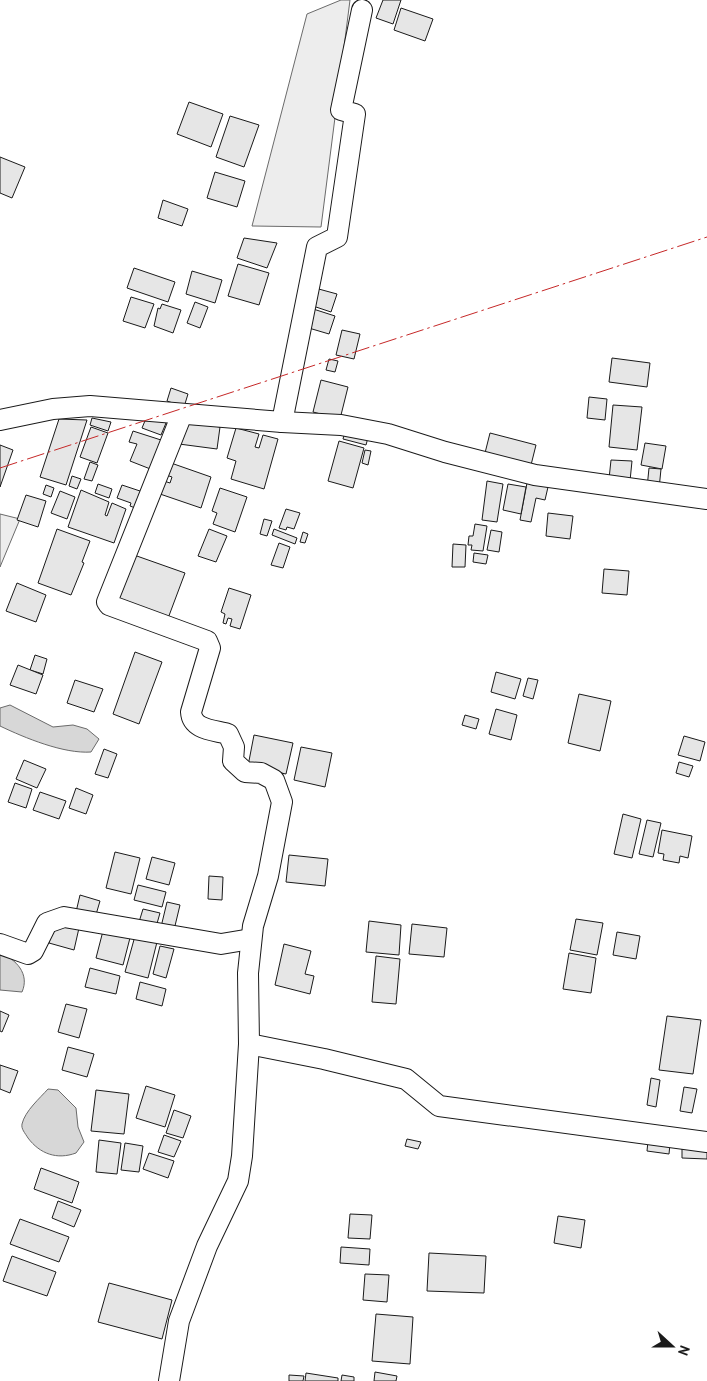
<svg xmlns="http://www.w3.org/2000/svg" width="707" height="1381" viewBox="0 0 707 1381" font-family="'PT Sans',sans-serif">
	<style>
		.built { fill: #ededed; stroke: #6a6a6a }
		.water { fill: #d7d7d7; stroke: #6a6a6a }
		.building { fill: #e6e6e6; stroke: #1a1a1a }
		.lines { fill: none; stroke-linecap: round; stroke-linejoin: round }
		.minor-casing { stroke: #1a1a1a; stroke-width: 22 }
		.minor { stroke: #fff; stroke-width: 20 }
		.power { stroke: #c62828; stroke-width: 1; stroke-dasharray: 18 4 2.5 4; stroke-linecap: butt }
	</style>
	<rect width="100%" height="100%" fill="#fff"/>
	<g class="built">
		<polygon points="341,0 350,0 321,227 252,226 307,14"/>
		<polygon points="0,514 20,519 0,567"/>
	</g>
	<g class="water">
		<path d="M 10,705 L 53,727 L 73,725 L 87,729 L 99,739 L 91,752 C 64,754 25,738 0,726 L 0,708 Z"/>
		<path d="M 0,953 C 16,959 30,974 22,992 L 0,990 Z"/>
		<path d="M 48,1089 L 58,1090 L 76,1108 L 78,1127 L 84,1142 L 76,1153 C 57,1160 40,1154 28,1138 C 25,1133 21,1129 22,1124 C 25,1111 40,1098 48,1089 Z"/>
	</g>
	<g class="building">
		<polygon points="383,0 401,0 393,24 376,18"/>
		<polygon points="401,8 433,19 425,41 394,30"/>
		<polygon points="189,102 223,114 211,147 177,134"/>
		<polygon points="230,116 259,125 244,167 216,157"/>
		<polygon points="0,157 25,167 12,198 0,193"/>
		<polygon points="215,172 245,181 237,207 207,198"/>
		<polygon points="163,200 188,209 182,226 158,218"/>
		<polygon points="244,238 277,243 267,268 237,258"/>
		<polygon points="238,264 269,273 259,305 228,296"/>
		<polygon points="134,268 175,282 168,302 127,288"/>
		<polygon points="192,271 222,280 215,303 186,294"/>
		<polygon points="315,288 337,294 331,312 310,305"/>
		<polygon points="131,297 154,304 145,328 123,321"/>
		<polygon points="195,302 208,307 200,328 187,323"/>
		<polygon points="162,304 181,310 173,333 154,326 158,308 160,309"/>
		<polygon points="307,307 335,316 329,334 302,326"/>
		<polygon points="342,330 360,334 354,359 336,355"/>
		<polygon points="612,358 650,363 647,387 609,382"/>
		<polygon points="329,359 338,361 335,372 326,370"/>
		<polygon points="321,380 348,387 340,419 313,412"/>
		<polygon points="171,388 188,394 184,407 167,401"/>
		<polygon points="589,397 607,399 605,420 587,418"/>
		<polygon points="613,405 642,407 637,450 609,447"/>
		<polygon points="147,416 166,423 161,435 142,428"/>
		<polygon points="92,418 111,422 108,431 90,425"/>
		<polygon points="59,419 87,420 66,485 40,477"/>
		<polygon points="183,421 220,427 217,449 179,444"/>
		<polygon points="91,427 108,433 97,463 80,457"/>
		<polygon points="236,428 259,434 255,447 259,448 263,435 278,439 264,489 231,479 236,461 227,458"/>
		<polygon points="346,428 369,434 366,445 343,439"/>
		<polygon points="133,431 161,440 153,470 130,461 137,444 129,442"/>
		<polygon points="490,433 536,445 530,469 484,457"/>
		<polygon points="339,441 364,448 353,488 328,481"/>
		<polygon points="645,443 666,446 662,469 641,465"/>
		<polygon points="0,445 13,450 0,487"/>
		<polygon points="365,450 371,451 368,465 362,463"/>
		<polygon points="611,460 632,461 630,481 609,479"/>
		<polygon points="90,462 98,465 92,481 84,479"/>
		<polygon points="171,463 211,477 201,508 160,494 164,481 170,483 172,477 166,475"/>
		<polygon points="649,468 661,469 659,489 647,488"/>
		<polygon points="72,476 81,479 77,489 69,486"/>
		<polygon points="487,481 503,484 497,522 482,520"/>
		<polygon points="527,483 548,487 545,500 536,498 531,522 520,520"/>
		<polygon points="98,484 112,489 109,498 95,493"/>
		<polygon points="508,484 526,487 521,514 503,510"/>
		<polygon points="46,485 54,488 51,497 43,494"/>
		<polygon points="122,485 143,492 138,509 130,506 131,503 117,498"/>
		<polygon points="220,488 247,497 235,532 213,524 217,513 212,511"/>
		<polygon points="81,490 109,502 105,515 107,516 112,503 126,509 114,543 68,527"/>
		<polygon points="60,491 75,497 67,519 51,513"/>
		<polygon points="26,495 46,501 38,527 17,520"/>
		<polygon points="286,509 300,513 294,529 287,527 286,530 279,528"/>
		<polygon points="548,513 573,516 570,539 546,536"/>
		<polygon points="264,519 272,521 267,536 260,534"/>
		<polygon points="475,524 487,526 483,551 471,550 472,545 468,545 469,536 473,536"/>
		<polygon points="57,529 90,541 82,562 84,563 71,595 38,583"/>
		<polygon points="209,529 227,536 216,562 198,556"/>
		<polygon points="274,529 297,538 295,544 272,535"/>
		<polygon points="491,530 502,532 499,552 487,550"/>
		<polygon points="303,532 308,534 305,543 300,542"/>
		<polygon points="279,543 290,547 283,568 271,565"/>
		<polygon points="453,544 466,545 465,567 452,567"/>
		<polygon points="474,553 488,555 486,564 473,562"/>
		<polygon points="134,555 185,573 167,621 116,602"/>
		<polygon points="604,569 629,571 627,595 602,593"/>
		<polygon points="17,583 46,595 36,622 6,611"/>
		<polygon points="229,588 251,595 240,629 230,626 232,619 228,618 226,624 223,623 225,614 221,612"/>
		<polygon points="135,652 162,662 139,724 113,714"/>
		<polygon points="35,655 47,659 43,674 30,670"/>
		<polygon points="18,665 43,675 36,694 10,685"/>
		<polygon points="496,672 521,679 515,699 491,692"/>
		<polygon points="528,678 538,680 533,699 523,696"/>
		<polygon points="75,680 103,689 94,712 67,703"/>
		<polygon points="579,694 611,701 600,751 568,743"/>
		<polygon points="496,709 517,715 511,740 489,734"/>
		<polygon points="465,715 479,719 476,729 462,725"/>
		<polygon points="254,735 293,743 286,774 248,766"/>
		<polygon points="684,736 705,742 700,761 678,755"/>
		<polygon points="301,747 332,753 325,787 294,780"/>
		<polygon points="104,749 117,754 108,778 95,774"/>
		<polygon points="24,760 46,769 37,788 16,779"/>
		<polygon points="679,762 693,766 689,777 676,773"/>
		<polygon points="15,783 32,789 26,808 8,802"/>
		<polygon points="76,788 93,795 86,814 69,808"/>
		<polygon points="40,792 66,801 59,819 33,810"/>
		<polygon points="623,814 641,819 632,858 614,854"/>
		<polygon points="647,820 661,823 653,857 639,854"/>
		<polygon points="662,830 692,836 688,858 680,856 679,863 663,860 664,854 658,853"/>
		<polygon points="115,852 140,858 131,894 106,888"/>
		<polygon points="289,855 328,859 325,886 286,882"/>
		<polygon points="152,857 175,863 169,885 146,879"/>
		<polygon points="209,876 223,877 222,900 208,899"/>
		<polygon points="138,885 166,892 162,907 134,900"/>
		<polygon points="80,895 100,901 95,918 76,912"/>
		<polygon points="167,902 180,905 174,930 161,927"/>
		<polygon points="143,909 160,913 156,927 139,922"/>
		<polygon points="576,919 603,923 597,955 570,950"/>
		<polygon points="369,921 401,925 399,955 366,952"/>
		<polygon points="54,922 79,928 74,950 49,943"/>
		<polygon points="412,924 447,928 444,957 409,954"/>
		<polygon points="104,927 131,934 123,965 96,958"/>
		<polygon points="617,932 640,936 636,959 613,955"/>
		<polygon points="135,936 157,942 148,978 125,972"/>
		<polygon points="284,944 311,951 305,974 314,976 310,994 275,985"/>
		<polygon points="160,946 174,949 166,978 153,974"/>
		<polygon points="569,953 596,958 591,993 563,989"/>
		<polygon points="376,956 400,959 396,1004 372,1002"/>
		<polygon points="90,968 120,976 116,994 85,987"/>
		<polygon points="140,982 166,989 162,1006 136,999"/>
		<polygon points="66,1004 87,1009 79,1038 58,1032"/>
		<polygon points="0,1011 9,1015 2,1032 0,1031"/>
		<polygon points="667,1016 701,1020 693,1074 659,1070"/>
		<polygon points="68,1047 94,1054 87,1077 62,1070"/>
		<polygon points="0,1065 18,1071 10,1093 0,1089"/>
		<polygon points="651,1078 660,1080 656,1107 647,1105"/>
		<polygon points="146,1086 175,1095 165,1127 136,1118"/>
		<polygon points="684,1087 697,1089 692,1113 680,1111"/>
		<polygon points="96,1090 129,1094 124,1134 91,1131"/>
		<polygon points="174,1110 191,1116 183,1138 166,1133"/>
		<polygon points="164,1135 181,1141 174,1157 158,1152"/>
		<polygon points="407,1139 421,1142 418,1149 405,1146"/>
		<polygon points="99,1140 121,1143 117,1174 96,1172"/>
		<polygon points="648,1141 670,1144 669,1154 647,1151"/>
		<polygon points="125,1143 143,1146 139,1172 121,1170"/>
		<polygon points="682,1147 707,1148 707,1159 682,1158"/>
		<polygon points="149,1153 174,1161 168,1178 143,1169"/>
		<polygon points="41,1168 79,1182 72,1203 34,1189"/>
		<polygon points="58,1201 81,1210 74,1227 52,1218"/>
		<polygon points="350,1214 372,1215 370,1239 348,1238"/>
		<polygon points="558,1216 585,1220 581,1248 554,1243"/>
		<polygon points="20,1219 69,1237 59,1262 10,1244"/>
		<polygon points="341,1247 370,1249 369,1265 340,1263"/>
		<polygon points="429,1253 486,1256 484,1293 427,1291"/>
		<polygon points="12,1256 56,1272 47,1296 3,1281"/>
		<polygon points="365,1274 389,1275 387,1302 363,1300"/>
		<polygon points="109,1283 172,1300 162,1339 98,1322"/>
		<polygon points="376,1314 413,1317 410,1364 372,1361"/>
		<polygon points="375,1372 397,1376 396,1381 374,1381"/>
		<polygon points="306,1373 338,1378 338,1381 305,1381"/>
		<polygon points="289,1375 304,1376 303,1381 289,1381"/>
		<polygon points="342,1375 354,1377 354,1381 341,1381"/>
	</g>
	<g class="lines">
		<defs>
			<g id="minor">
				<polyline points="0,420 53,409 90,406 282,422 341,425 388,434 445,452 535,475 707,499"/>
				<polyline points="282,422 317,247 337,237 355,114 341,110 362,10"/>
				<polyline points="0,944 28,954 33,951 47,923 64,917 221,944 251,939"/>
				<polyline points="249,1044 324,1059 406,1079 439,1106 707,1142"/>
				<path d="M 169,1381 L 179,1321 L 207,1246 L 238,1181 L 242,1156 L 249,1044 L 248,973 L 253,926 L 268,876 L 282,802 L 274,780 L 261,773 L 245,772 L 233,761 L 234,747 L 228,734 C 214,730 192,730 191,712 L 210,648 L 207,641 L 109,605 L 107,602 L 182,414"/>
			</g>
		</defs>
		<use href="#minor" class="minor-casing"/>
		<use href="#minor" class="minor"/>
		<polyline class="power" points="0,468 707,237"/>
	</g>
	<g transform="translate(672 1346) rotate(111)" stroke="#ffffff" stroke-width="4" paint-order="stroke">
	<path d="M0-4L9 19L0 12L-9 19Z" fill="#1a1a1a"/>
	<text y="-8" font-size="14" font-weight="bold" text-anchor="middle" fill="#1a1a1a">N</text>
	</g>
</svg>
